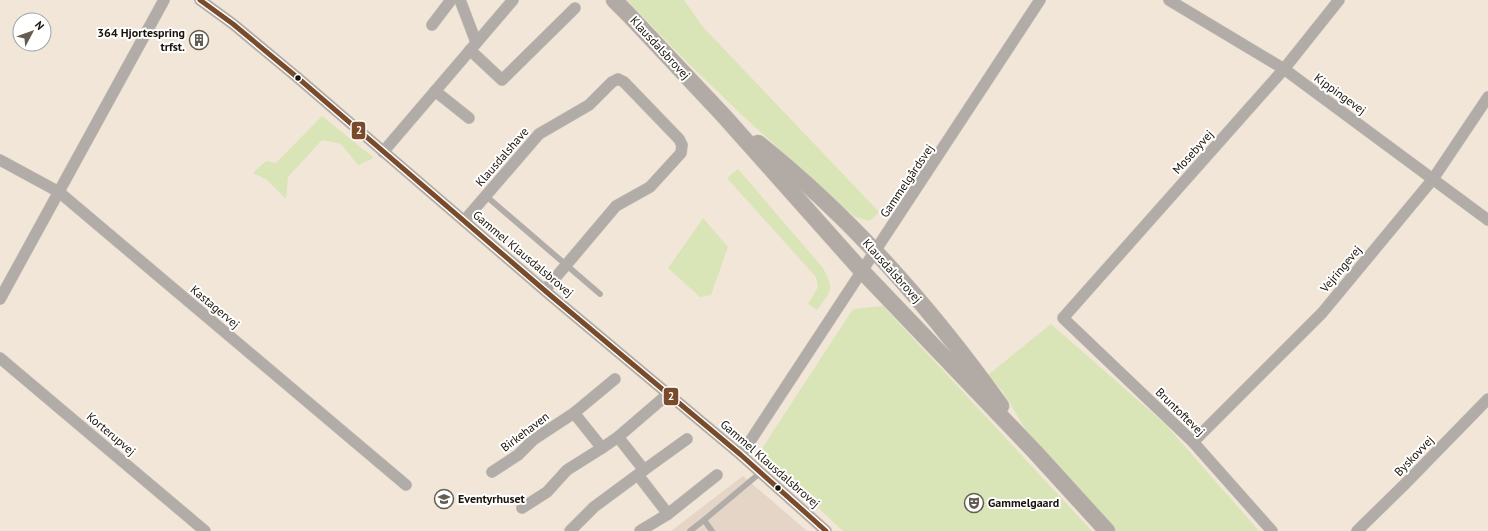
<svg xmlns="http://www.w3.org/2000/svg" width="1488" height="531" viewBox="0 0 1488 531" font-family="'PT Sans',sans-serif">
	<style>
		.commercial { fill: #e4d5c6 }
		.green { fill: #d9e5b7 }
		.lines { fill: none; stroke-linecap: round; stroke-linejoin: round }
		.lane-casing { stroke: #ccc3b9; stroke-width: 6 }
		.street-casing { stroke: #ccc3b9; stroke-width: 12 }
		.secondary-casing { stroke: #ccc3b9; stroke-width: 17 }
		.lane { stroke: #b2aca8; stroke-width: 5.5 }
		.street { stroke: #b2aca8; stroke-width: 11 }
		.secondary { stroke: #b2aaa5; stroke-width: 16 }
		.bus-1-casing { stroke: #fff; stroke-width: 8 }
		.bus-1 { stroke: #7a4b2a; stroke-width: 5 }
		.bus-dot { fill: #1a130a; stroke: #fff; stroke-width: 1.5 }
		.labels { text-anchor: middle; stroke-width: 4; stroke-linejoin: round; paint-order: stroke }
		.poi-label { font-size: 12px; font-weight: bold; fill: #1a130a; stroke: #fff; text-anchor: start }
		.street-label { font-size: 12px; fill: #1a130a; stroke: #fff }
		.line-badge { stroke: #fff; stroke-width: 1.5 }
		.badge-label { font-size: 11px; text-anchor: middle; font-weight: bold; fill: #fff }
	</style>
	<rect width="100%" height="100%" fill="#f1e6d7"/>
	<polygon class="commercial" points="743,476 807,531 671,531"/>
	<g class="green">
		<polygon points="627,0 684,0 703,27 879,212 870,221 855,217 744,117 682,57"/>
		<polygon points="322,116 374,158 358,165 341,144 322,140 288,177 286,199 266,179 253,173 266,161 276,163"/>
		<path d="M 738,169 L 823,268 C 835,290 831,291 817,310 L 808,304 L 818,287 L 816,277 L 727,178 Z"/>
		<polygon points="703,218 728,247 711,295 700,297 668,268 695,230"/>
		<polygon points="883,306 1092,531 843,531 764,457 763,447 853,309"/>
		<polygon points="1051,324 1166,425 1259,531 1114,531 1033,442 1003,392 988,375"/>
	</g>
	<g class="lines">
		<defs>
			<g id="lane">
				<polyline points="486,196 600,294"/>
				<polyline points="690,531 704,520"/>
				<polyline points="712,531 704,520 760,473"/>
			</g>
			<g id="street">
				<polyline points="200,0 233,24 298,78 550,295 741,455 826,531"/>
				<polyline points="460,0 476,42"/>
				<polyline points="1169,0 1284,69 1488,220"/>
				<polyline points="432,25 451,0"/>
				<polyline points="470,50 502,80 575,8"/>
				<polyline points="435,91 469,118"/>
				<polyline points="383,152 513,0"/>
				<polyline points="0,160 59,192 406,485"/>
				<polyline points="464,221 539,134 589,105 612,82 618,79 624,82 679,139 682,145 681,153 650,187 616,206 545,290"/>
				<polyline points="0,299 164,0"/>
				<polyline points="0,358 205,531"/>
				<polyline points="574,413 615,379"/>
				<polyline points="1193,442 1322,313 1433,179 1488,97"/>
				<polyline points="741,455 1040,0"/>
				<polyline points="644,470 687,439"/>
				<polyline points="492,472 518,455 533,440 574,413 602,448"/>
				<polyline points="638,475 668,514 640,531"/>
				<polyline points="522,508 547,492 567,470 602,448 618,437 668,394"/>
				<polyline points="668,514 717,475"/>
				<polyline points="570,531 594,507 644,470 618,437"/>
				<polyline points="1272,531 1193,442 1063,318 1284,69 1339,0"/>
				<polyline points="1357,531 1405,484 1488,399"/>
			</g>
			<g id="secondary">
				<polyline points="614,0 628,14 723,115 861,270 1035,452 1107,531"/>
				<path d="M 758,143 C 852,218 932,309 1001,406"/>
			</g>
		</defs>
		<use href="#lane" class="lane-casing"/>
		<use href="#street" class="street-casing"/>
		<use href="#secondary" class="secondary-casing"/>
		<use href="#lane" class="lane"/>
		<use href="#street" class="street"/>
		<use href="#secondary" class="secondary"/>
		<defs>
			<polyline id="bus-1" points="200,0 233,24 298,78 550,295 741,455 826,531"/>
		</defs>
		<use href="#bus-1" class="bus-1-casing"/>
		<use href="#bus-1" class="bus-1"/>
	</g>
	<defs>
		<symbol id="building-ring" viewBox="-11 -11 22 22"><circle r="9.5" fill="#fff" stroke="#655d52" stroke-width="1.5"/><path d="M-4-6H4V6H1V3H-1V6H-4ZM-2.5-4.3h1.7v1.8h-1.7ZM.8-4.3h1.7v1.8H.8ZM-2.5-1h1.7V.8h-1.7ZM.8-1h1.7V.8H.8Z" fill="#655d52"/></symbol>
		<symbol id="school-ring" viewBox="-11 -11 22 22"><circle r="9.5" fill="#fff" stroke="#655d52" stroke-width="1.5"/><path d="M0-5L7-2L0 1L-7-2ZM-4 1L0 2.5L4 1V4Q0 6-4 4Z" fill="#655d52"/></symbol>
		<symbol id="theatre-ring" viewBox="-11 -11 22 22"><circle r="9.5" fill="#fff" stroke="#655d52" stroke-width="1.5"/><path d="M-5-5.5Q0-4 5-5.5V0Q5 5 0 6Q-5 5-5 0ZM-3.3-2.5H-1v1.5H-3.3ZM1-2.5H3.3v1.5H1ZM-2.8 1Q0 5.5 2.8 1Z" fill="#655d52"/></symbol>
	</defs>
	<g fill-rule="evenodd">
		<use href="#building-ring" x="188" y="29" width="22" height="22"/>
		<use href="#school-ring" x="433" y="488" width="22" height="22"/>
		<use href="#theatre-ring" x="963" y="492" width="22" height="22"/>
	</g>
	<g class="bus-dot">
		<circle cx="298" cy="78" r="3.5"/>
		<circle cx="778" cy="488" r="3.5"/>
	</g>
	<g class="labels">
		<g class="poi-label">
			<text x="185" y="37" text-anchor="end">364 Hjortespring<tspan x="185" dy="14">trfst.</tspan></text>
			<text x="458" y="503">Eventyrhuset</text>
			<text x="988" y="507">Gammelgaard</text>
		</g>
		<g class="street-label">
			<text transform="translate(660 48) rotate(47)" y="4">Klausdalsbrovej</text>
			<text transform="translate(1340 94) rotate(36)" y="4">Kippingevej</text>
			<text transform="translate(1193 152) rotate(-48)" y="4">Mosebyvej</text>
			<text transform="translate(502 157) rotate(-49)" y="4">Klausdalshave</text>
			<text transform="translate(907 181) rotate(-56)" y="4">Gammelgårdsvej</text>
			<text transform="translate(523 254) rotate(40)" y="4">Gammel Klausdalsbrovej</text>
			<text transform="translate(1341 269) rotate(-50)" y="4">Vejringevej</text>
			<text transform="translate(892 271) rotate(48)" y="4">Klausdalsbrovej</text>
			<text transform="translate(215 307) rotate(40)" y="4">Kastagervej</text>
			<text transform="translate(1180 412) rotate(44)" y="4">Bruntoftevej</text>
			<text transform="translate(525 432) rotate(-37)" y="4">Birkehaven</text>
			<text transform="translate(111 434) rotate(40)" y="4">Korterupvej</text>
			<text transform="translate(1414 456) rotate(-46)" y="4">Byskovvej</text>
			<text transform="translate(770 464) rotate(41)" y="4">Gammel Klausdalsbrovej</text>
		</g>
	</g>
	<g class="line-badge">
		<rect x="351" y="121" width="15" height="19" rx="4" fill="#7a4b2a"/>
		<rect x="663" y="387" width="16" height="19" rx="4" fill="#7a4b2a"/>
	</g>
	<g class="badge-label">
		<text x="359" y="134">2</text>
		<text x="671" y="400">2</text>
	</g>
	<g transform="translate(32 32) rotate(49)"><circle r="19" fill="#ffffff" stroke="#a3a19d"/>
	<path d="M0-3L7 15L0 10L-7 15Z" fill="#655d52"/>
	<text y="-6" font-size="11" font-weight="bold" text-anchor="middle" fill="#1a130a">N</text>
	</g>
</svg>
